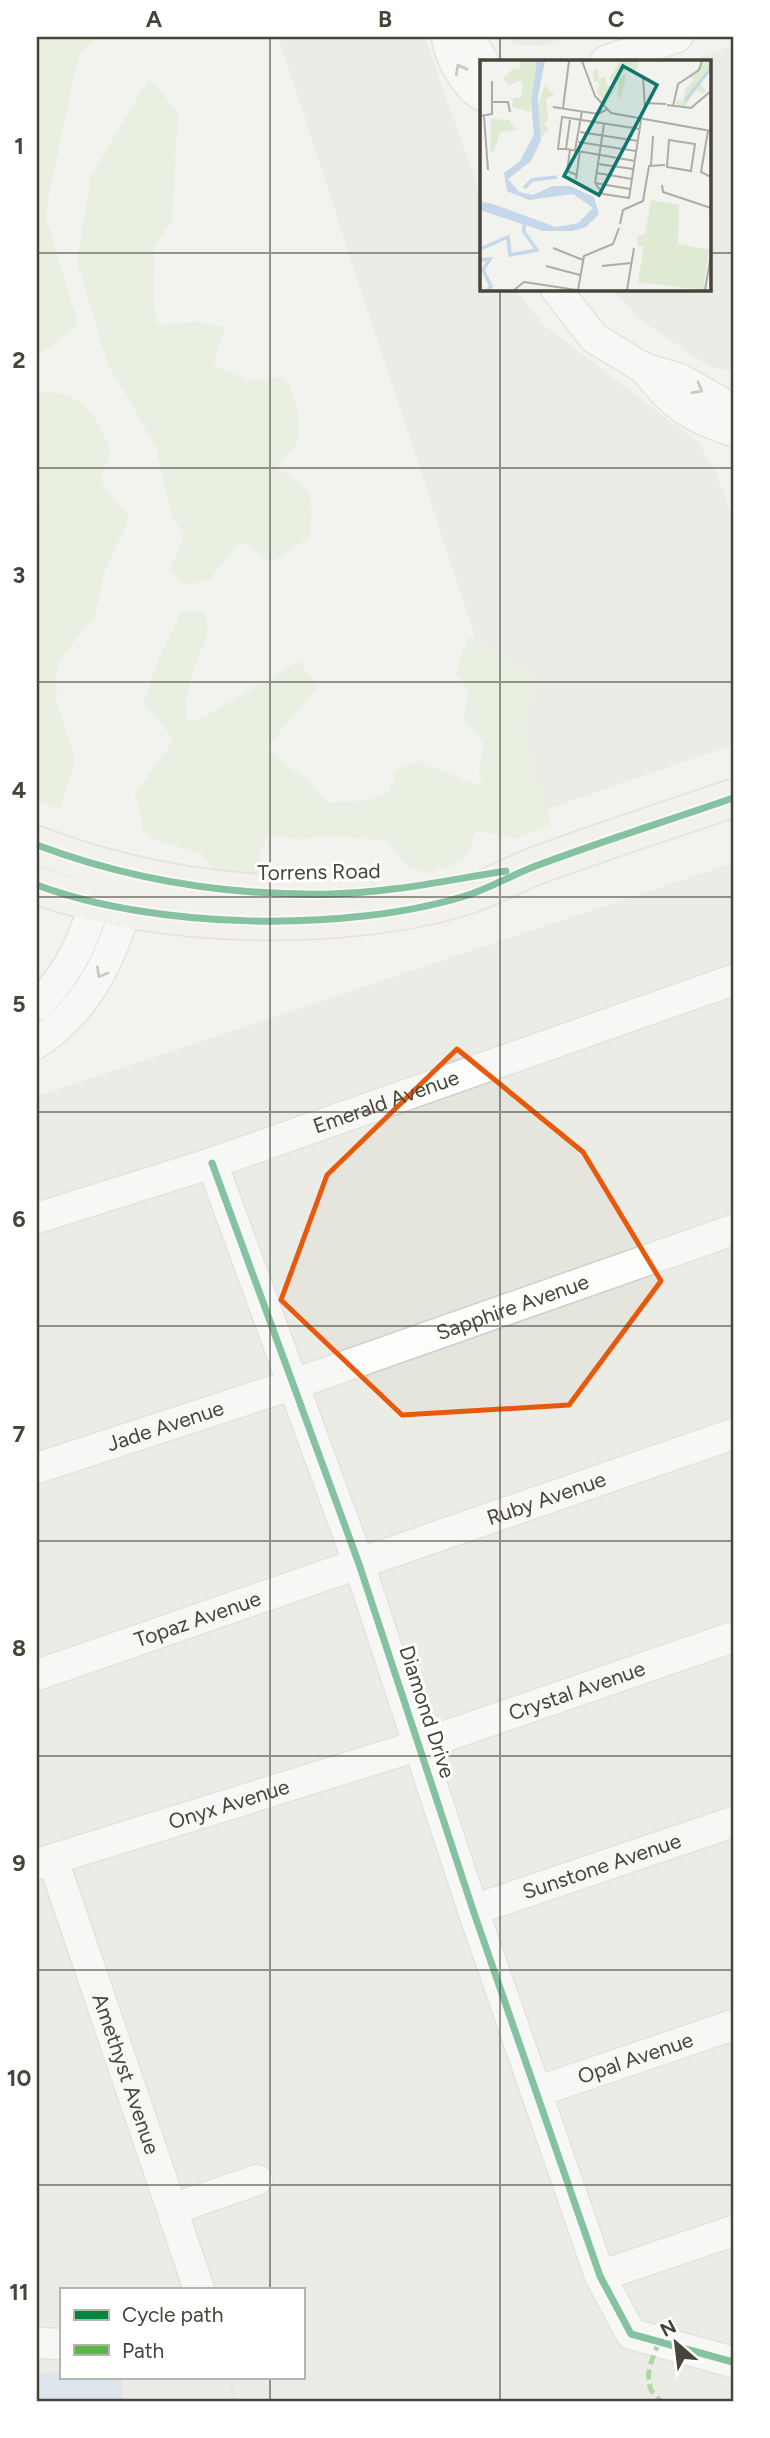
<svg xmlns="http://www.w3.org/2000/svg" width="770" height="2438" viewBox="0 0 770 2438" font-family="Figtree,sans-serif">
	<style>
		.residential { fill: #e5e4dd; fill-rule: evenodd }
		.green { fill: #deead1 }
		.water { fill: #c4d8ea }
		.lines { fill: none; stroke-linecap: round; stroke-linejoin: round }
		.minor-casing { stroke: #d0cfcb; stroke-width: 33 }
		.major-casing { stroke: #d2cebe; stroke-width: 40 }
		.path { stroke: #d2d2cc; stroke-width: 4.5; stroke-dasharray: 3.5 3.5; stroke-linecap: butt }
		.minor { stroke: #fdfdfc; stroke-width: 30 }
		.major { stroke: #f1efe6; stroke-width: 37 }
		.quiet { stroke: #58b947; stroke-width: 5; stroke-dasharray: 10 5; stroke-linecap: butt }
		.cycleway-casing { stroke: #fff; stroke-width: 11 }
		.cycleway { stroke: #00873e; stroke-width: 7 }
		.oneway { stroke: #999791 }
		.marked { fill: none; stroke: #e8590c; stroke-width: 5; stroke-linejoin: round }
		.grid { fill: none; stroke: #48443a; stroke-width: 2; stroke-opacity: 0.55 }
		.labels { text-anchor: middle; stroke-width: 6; stroke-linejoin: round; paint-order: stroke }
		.street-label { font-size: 21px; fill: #48443a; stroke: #fff }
		.inset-river { fill: none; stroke: #c4d8ea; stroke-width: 3.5 }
		.inset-road { fill: none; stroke: #aeaca6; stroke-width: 2 }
		.view { fill: #0f766e; fill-opacity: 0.15; stroke: #0f766e; stroke-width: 3.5 }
		.inset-edge { fill: none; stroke: #48443a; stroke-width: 3.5 }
		.neatline { fill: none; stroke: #48443a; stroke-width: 2.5 }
		.grid-label { font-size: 23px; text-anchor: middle; font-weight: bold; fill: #48443a }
	</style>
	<rect width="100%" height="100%" fill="#f2f2ee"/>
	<g class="residential">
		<polygon points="278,37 425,37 481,196 481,289 515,289 544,325 699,443 717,475 733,519 733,745 533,814"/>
		<polygon points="503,37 568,37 542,46 516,45"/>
		<polygon points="733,45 733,370 732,371 710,367 642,321 611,289 709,289 709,61 692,61"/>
		<path d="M 733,863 L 733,2401 L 37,2401 L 37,1096 ZM 61,2289 L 303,2289 L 303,2377 L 61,2377 Z"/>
	</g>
	<g class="green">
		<polygon points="37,37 96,37 79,54 45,214 78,324 39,355 37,354"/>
		<path d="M 149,78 L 178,113 L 172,220 L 154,247 L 153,296 L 157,326 L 193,322 L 226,327 L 212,365 L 252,381 L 280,378 L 290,385 L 299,417 L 299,440 L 276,468 C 317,491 313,493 309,539 L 271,562 L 240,541 L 209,580 L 185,585 L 169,571 L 184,536 L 171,513 L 156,447 L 107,362 L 77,261 L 91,176 Z"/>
		<path d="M 37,391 C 86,395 90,408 111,449 L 100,483 L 130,517 L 106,567 L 94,617 L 57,663 L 56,699 L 75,759 L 61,809 L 37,800 L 37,507 L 40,501 Z"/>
		<polygon points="204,612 208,633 192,674 186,700 187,721 203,718 299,661 318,687 267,747 287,766 303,775 327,803 363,801 390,792 396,771 416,761 481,786 479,766 484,744 463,717 469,692 456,674 468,636 517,663 536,678 523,734 552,825 516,838 474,831 471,848 462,862 427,873 405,865 388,841 328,835 300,839 268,834 259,853 264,874 224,877 202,855 156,840 144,832 135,794 174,740 144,702 159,657 181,613"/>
	</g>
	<polygon class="water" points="61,2371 61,2377 122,2377 123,2401 37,2401 37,2372 47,2374"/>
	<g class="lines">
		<defs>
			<g id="minor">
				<path d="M 447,37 C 449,56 465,85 481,95"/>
				<polyline points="469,37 483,61"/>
				<polyline points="606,61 677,37"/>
				<polyline points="556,289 594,338 645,369 680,379 719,401 733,430"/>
				<path d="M 645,369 C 671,404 691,418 733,431"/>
				<path d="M 37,1005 C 74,970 88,929 101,881"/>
				<path d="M 37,1043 C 93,1006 116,948 132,886"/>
				<polyline points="212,1163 359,1564 473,1910 600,2276 631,2334 733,2362"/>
				<path id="s1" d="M 37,1218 L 212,1163 L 733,980"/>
				<path id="s2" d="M 37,1468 L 294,1384 L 733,1230"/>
				<path id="s3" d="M 37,1675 L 733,1434"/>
				<path id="s4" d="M 53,1860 L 199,2289"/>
				<path id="s5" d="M 37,1864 L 420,1745 L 733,1637"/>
				<path id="s6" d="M 473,1910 L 733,1822"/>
				<path id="s7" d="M 536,2092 L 733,2025"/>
				<polyline points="173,2209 257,2180"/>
				<polyline points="600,2276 733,2231"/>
				<polyline points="37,2343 61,2344"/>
			</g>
			<g id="major">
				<path d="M 37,845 C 136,883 250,901 356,892"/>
				<path d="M 37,885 C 154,929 345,933 465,896 C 488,889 510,876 533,867 C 599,842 667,821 733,798"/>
			</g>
		</defs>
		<use href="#minor" class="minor-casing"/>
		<use href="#major" class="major-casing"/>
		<polyline class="path" points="231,2377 234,2401"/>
		<use href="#minor" class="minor"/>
		<use href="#major" class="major"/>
		<path class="quiet" d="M 659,2341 C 651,2363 639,2385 661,2401"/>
		<defs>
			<g id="cycleway">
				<path d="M 37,845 C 130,880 231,896 331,894 C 389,893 448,880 506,871"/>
				<path d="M 37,885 C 154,929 345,933 465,896 C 488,889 510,876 533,867 C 599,842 667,821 733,798"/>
				<polyline points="212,1163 359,1564 473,1910 600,2276 631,2334 733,2362"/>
			</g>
		</defs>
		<use href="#cycleway" class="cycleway-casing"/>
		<use href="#cycleway" class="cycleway"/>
	</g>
	<defs><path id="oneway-chevron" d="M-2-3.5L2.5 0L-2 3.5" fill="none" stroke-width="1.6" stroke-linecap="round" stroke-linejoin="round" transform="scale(1.75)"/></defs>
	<g class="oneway">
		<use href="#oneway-chevron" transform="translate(460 69) rotate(-119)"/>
		<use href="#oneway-chevron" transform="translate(698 389) rotate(30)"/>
		<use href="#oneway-chevron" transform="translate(101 973) rotate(120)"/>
	</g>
	<path d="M0 0H770V2438H0ZM 457,1049 L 583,1152 L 661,1281 L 569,1405 L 402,1415 L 281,1300 L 327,1175 Z" fill="#f2f2ee" fill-opacity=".55" fill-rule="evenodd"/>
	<path class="marked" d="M 457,1049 L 583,1152 L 661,1281 L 569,1405 L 402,1415 L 281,1300 L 327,1175 Z"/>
	<path class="grid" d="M 270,37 L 270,2289M 500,37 L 500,61M 37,253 L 481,253M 709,253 L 733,253M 500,289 L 500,2401M 37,468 L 733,468M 37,682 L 733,682M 37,897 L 733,897M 37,1112 L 733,1112M 37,1326 L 733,1326M 37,1541 L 733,1541M 37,1756 L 733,1756M 37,1970 L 733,1970M 37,2185 L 733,2185M 270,2377 L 270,2401"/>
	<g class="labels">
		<g class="street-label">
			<text transform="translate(319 872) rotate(-1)" y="7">Torrens Road</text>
			<text dy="7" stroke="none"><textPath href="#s1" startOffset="368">Emerald Avenue</textPath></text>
			<text dy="7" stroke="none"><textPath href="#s2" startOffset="502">Sapphire Avenue</textPath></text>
			<text dy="7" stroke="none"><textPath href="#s2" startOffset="135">Jade Avenue</textPath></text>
			<text dy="7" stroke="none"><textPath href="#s3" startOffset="539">Ruby Avenue</textPath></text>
			<text dy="7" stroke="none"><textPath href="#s3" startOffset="170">Topaz Avenue</textPath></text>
			<text dy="7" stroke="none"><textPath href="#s5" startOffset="567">Crystal Avenue</textPath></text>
			<text transform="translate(427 1712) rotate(72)" y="7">Diamond Drive</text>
			<text dy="7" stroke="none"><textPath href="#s5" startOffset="201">Onyx Avenue</textPath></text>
			<text dy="7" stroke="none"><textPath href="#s6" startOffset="136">Sunstone Avenue</textPath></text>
			<text dy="7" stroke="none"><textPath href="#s7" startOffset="105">Opal Avenue</textPath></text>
			<text dy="7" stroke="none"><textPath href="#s4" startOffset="226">Amethyst Avenue</textPath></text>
		</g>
	</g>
	<g transform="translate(480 60)">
		<rect width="231" height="231" fill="#f2f2ee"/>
		<path d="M 40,1 L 58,1 L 50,52 L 32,47 L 33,38 L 41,38 L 43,24 L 39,21 L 29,25 L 23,18 L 34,8 L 40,10 ZM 146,1 L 158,1 L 157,10 L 145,10 L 139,17 L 147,13 L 141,38 L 137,36 L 139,23 L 129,19 L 139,2 ZM 224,1 L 231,2 L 231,11 L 220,24 L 226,30 L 222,34 L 216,29 L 205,47 L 196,45 L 196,40 L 203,41 L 205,29 L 214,20 L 210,17 ZM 117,9 L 119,19 L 125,17 L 126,25 L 137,27 L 126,44 L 116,32 L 120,24 L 114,21 L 113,10 ZM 65,25 L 74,35 L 66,38 L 68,59 L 64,63 L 69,70 L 61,77 L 59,43 ZM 11,59 L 29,60 L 35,69 L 43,69 L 20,72 L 14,92 L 10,91 ZM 171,140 L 199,145 L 198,184 L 229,190 L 223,230 L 158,222 L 164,186 L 158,186 L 157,176 L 165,174 Z" fill="#deead1"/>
		<path d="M 57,1 L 65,1 L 58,36 L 61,80 L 51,101 L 28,119 L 39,132 L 53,135 L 73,126 L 90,126 L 114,137 L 119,154 L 106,167 L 92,171 L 63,171 L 0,150 L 0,142 L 10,143 L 76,167 L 98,163 L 113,148 L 93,134 L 49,140 L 27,131 L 24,113 L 40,101 L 54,75 L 51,42 Z" fill="#c4d8ea"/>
		<path class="inset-river" d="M 205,41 L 231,8M 44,128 L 52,120 L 77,117M 0,189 L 28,177 L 30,195 L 57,190 L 44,172 L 44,163M 0,200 L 10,199 L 3,210 L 11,226 L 8,230"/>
		<path class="inset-road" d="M 102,1 L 115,36 L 131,53 L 231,71M 163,17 L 165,49M 12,42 L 28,42 L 30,52M 165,43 L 186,44M 187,45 L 211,48 L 231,31M 193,46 L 198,24 L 219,10 L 222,1M 73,47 L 118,54 L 128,49M 83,48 L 89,1M 0,56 L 12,54 L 12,21M 4,56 L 8,110M 90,60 L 86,89 L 78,89 L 82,57 L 160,69M 228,71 L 221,112 L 231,117M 100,72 L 158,81M 189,80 L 215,84 L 211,111 L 187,107 ZM 98,82 L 156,91M 86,89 L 155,101M 90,90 L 87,111 L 97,115M 95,90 L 102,51M 118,104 L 153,109M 171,105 L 173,76M 117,113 L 152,119M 96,119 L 100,91M 115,123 L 123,134 L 149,138 L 161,60M 115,123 L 124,64M 115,123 L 150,129M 182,125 L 183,132 L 231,148M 140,164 L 143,150 L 163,141 L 169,106 L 185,105M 73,188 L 103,200M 66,206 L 100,215M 122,206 L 151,203M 34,230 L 44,222 L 97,230M 98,230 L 104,196 L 133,184 L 139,168M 147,230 L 154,188M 225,230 L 231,195"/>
		<path class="view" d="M 143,6 L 177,25 L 119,135 L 84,116 Z"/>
		<rect width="231" height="231" class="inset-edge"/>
	</g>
	<rect width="770" height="2438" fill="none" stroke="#ffffff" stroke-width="77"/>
	<rect x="60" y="2288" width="245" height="91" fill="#ffffff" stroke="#b6b4b0" stroke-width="2"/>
	<rect x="74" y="2310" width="35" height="10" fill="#00873e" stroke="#b6b4b0" stroke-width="2"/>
	<text x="122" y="2322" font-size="21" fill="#48443a">Cycle path</text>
	<rect x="74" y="2345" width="35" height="10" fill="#58b947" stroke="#b6b4b0" stroke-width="2"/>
	<text x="122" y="2358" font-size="21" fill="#48443a">Path</text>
	<g transform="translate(676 2343) rotate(332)" stroke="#ffffff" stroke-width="5" paint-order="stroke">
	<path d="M0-5L12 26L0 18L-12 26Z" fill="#48443a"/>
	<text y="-10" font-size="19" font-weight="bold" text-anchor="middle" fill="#48443a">N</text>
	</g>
	<rect x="38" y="38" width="694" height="2362" class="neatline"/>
	<g class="grid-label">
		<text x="154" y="27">A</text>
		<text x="385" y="27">B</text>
		<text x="616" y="27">C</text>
		<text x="19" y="154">1</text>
		<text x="19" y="368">2</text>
		<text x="19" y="583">3</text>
		<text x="19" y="798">4</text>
		<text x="19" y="1012">5</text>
		<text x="19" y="1227">6</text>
		<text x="19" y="1442">7</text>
		<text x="19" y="1656">8</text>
		<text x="19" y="1871">9</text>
		<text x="19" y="2086">10</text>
		<text x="19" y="2300">11</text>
	</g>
</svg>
